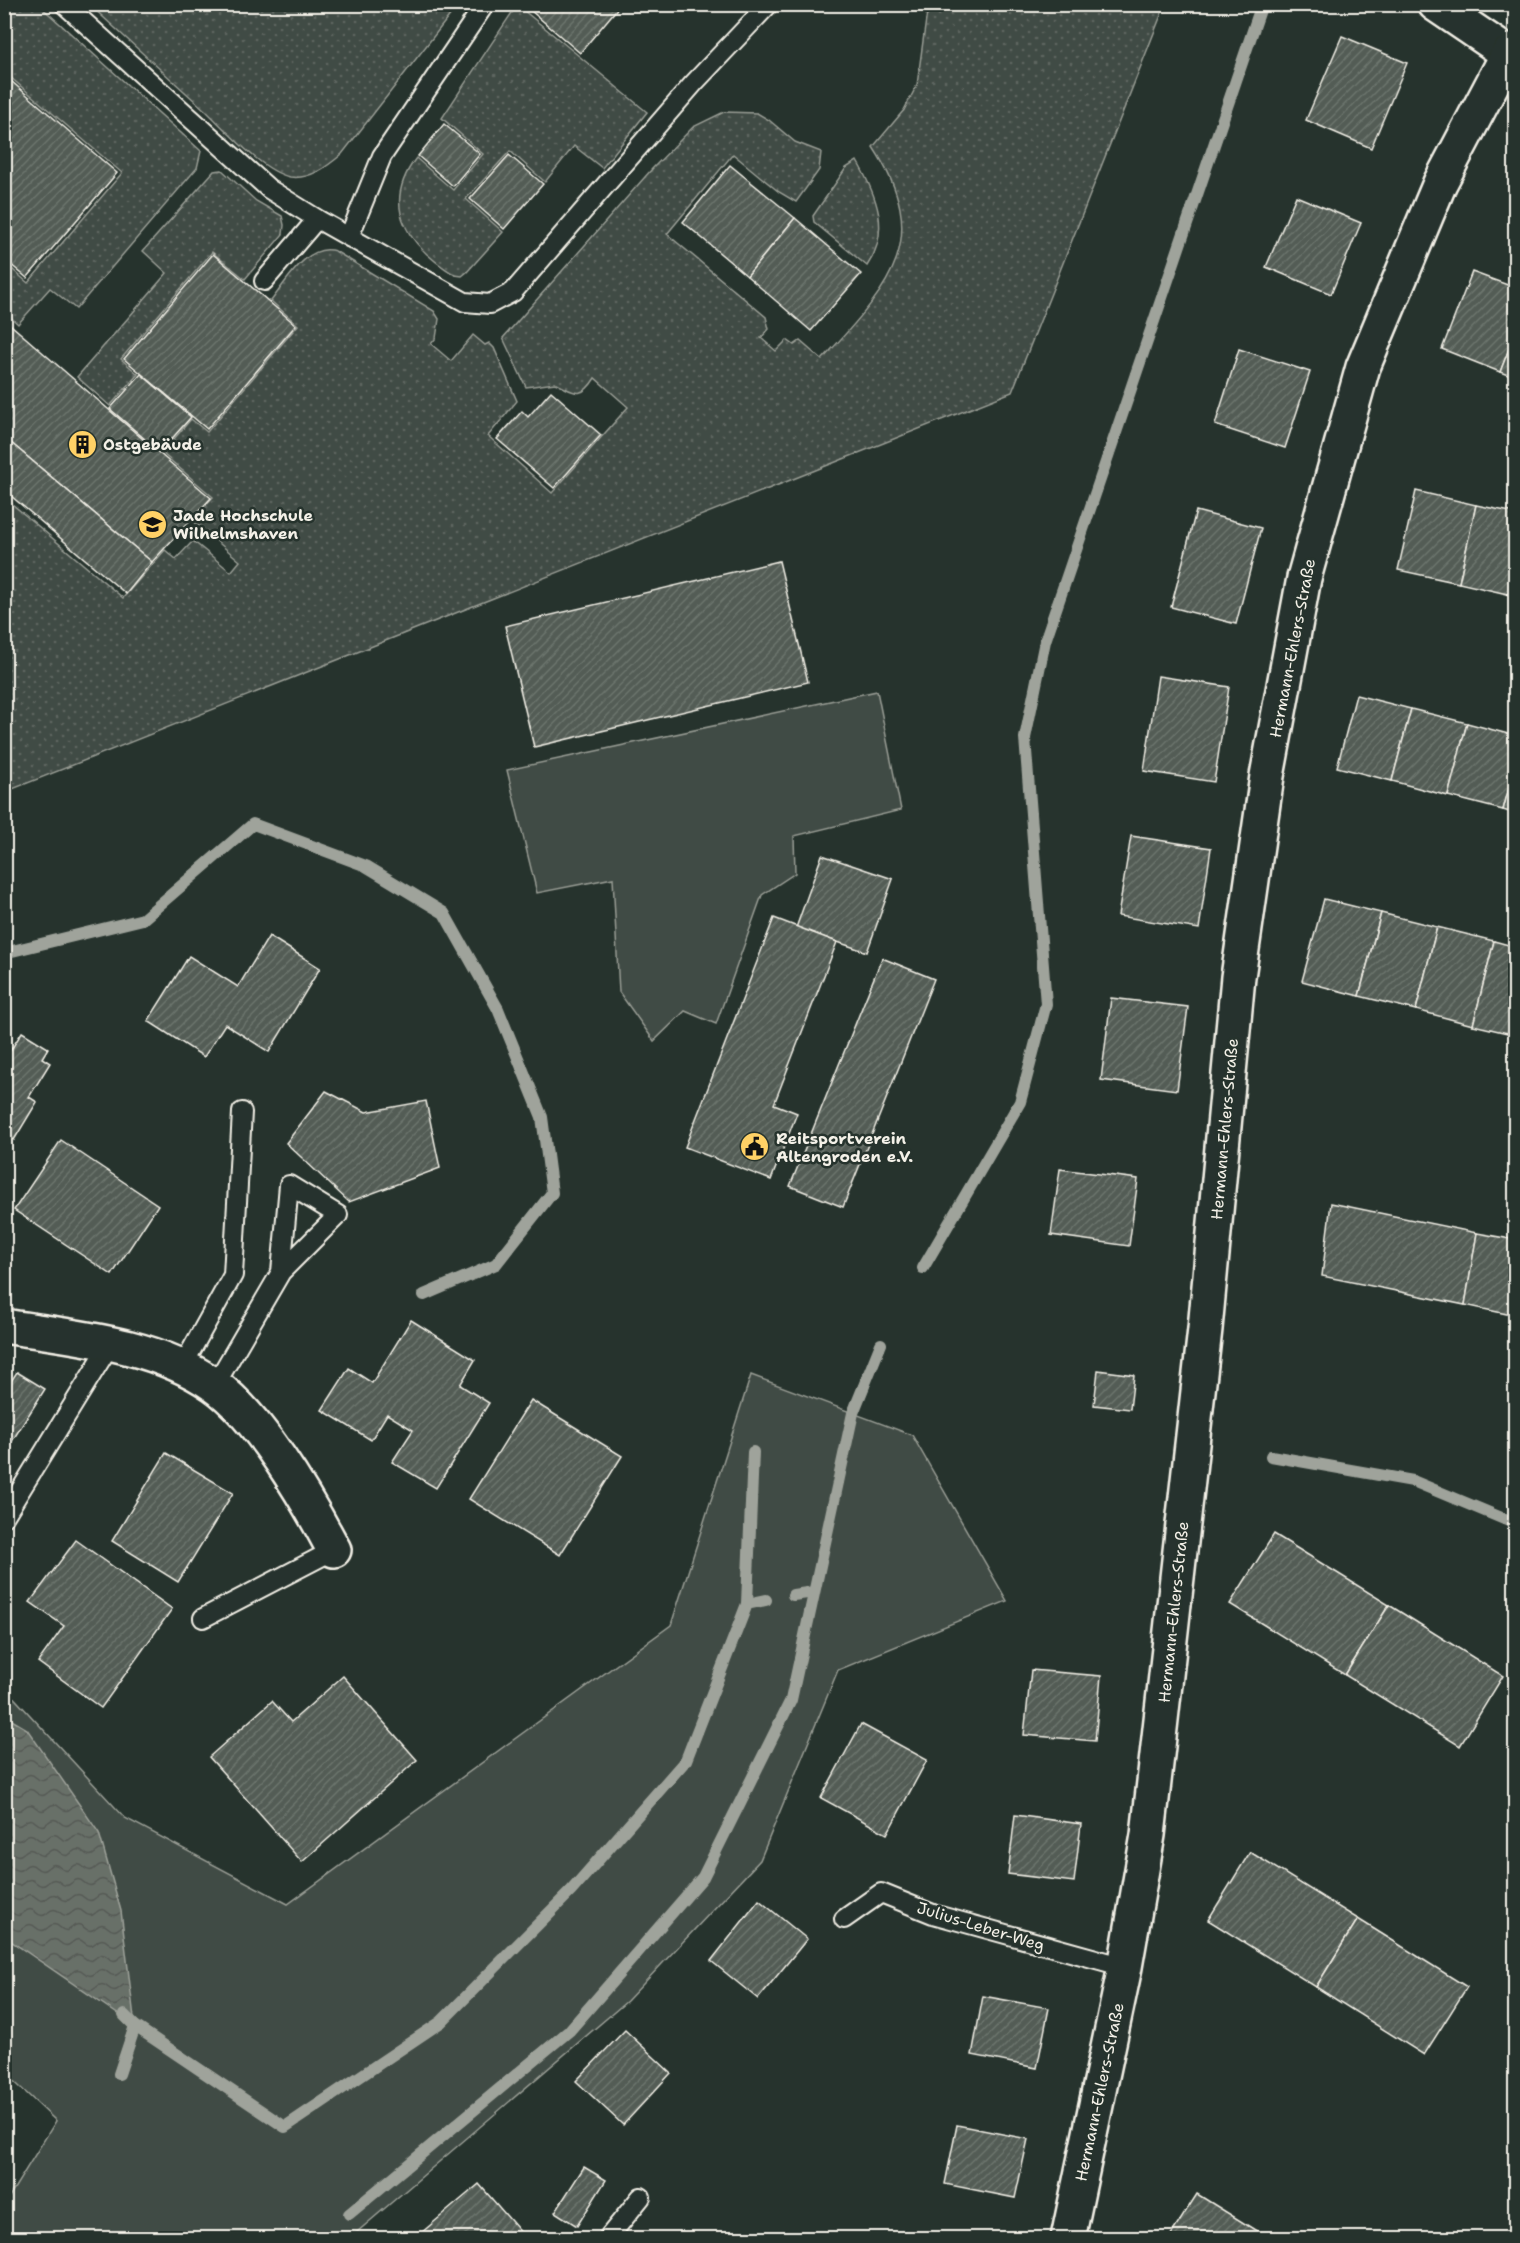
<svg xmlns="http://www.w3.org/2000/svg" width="1520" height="2243" viewBox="0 0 1520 2243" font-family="'Shantell Sans',sans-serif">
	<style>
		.grass { fill: url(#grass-dots); stroke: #9a9e96; stroke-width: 1.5 }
		.green { fill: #414b45; stroke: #9a9e96; stroke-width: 1.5 }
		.water { fill: url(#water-waves); stroke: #9fa39b; stroke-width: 1.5 }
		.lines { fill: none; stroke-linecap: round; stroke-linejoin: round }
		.stream { stroke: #9fa39b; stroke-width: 12 }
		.building { fill: url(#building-hatch); stroke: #f4f1e8; stroke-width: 1.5 }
		.lane-casing { stroke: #f4f1e8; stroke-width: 22 }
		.street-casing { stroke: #f4f1e8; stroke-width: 38 }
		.lane { stroke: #26332d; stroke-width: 18 }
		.street { stroke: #26332d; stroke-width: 33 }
		.labels { text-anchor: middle; stroke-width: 5; stroke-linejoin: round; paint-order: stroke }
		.poi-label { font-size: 16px; font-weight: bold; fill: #f4f1e8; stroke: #26332d; text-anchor: start }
		.street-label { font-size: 16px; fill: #f4f1e8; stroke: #26332d }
	</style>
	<defs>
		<pattern id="grass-dots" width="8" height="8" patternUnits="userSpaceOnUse" patternTransform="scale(1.5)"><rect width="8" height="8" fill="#414b45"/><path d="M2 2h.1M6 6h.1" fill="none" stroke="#5d6560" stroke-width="1.8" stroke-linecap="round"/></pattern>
		<pattern id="water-waves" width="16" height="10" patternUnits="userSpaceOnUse" patternTransform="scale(1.5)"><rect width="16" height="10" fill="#676f68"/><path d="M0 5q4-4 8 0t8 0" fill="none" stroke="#565a55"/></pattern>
		<pattern id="building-hatch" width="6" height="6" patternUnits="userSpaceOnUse" patternTransform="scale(1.5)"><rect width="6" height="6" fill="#525c55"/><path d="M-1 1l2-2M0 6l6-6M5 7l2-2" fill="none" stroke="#6c746d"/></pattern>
	</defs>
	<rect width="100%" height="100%" fill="#26332d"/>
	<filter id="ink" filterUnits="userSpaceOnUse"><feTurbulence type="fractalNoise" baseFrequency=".0167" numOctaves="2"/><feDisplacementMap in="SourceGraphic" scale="12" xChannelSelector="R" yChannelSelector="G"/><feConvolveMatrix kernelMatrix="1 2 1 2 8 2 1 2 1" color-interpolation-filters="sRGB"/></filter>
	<g filter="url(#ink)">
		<g class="grass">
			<polygon points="5,4 39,5 201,151 197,168 76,309 50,288 18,324 5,312 5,263 28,283 122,173 10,77 5,82"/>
			<path d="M 90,5 L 458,5 L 342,154 C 328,166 310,180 290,177 C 263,172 225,129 205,110 C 166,75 128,40 90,5 Z"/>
			<path d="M 517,5 L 647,112 L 602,168 L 574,146 L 545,182 L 510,151 L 466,199 L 503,232 L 467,272 L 462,276 L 455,275 C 410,247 379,208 416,158 L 453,190 L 483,154 L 442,118 Z"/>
			<path d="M 928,5 L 1165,5 L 1012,392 L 5,792 L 5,498 L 123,598 L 165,550 L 176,559 L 193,541 L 231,572 L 240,561 L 192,520 L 213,497 L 162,453 L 191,419 L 207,432 L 298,325 L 271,301 C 286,282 308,242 335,251 L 434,311 L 439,319 L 436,338 L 431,344 L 451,361 L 473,335 L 485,345 L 489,343 L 494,348 L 517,401 L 488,436 L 552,493 L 628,407 L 595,378 C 580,402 573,391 555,383 L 526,387 L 503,338 L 652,169 L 693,127 L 724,112 L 757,113 L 769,120 L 795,142 L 821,152 L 819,170 L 796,202 L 779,192 L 733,154 L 667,234 L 766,317 L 769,329 L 761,338 L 776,351 L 787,340 L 794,345 L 800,341 L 822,360 C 887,288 935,242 873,147 L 904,110 L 917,85 Z"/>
			<path d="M 857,161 C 877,196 891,231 867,266 L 814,222 L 813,216 L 846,168 Z"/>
			<polygon points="222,170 256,201 282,216 284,225 283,234 245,279 212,252 121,359 138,374 110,406 77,377 167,273 143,251 214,171"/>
		</g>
		<g class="green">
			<polygon points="877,691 901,810 794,836 795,873 762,895 716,1024 685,1011 654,1041 619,992 613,878 537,893 507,770"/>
			<polygon points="751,1375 912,1435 1007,1601 838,1670 760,1860 627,2001 350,2238 5,2238 4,2205 56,2121 5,2073 5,1688 125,1818 288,1904 671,1625"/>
		</g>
		<polygon class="water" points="5,1716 27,1729 99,1833 121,1911 135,2026 5,1937"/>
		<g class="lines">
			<g class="stream">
				<polyline points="4,953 143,919 253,824 366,866 444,913 498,1009 542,1117 552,1193 496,1264 424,1295"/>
				<polyline points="923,1268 1020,1102 1046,1004 1025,738 1045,641 1262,4"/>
				<polyline points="1271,1456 1413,1481 1516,1524"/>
				<polyline points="793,1595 814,1592"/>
				<polyline points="747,1604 753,1452"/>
				<polyline points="124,2015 135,2026 285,2127 441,2022 571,1891 686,1760 747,1604 766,1600"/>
				<polyline points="119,2074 135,2026"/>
				<polyline points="349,2214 569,2031 703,1877 791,1700 853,1413 881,1344"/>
			</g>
		</g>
		<g class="building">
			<polygon points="523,4 621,4 580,53"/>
			<polygon points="1342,36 1407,63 1371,148 1306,120"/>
			<polygon points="11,81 117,173 27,278 4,259 4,89"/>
			<polygon points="444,124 480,154 453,186 418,156"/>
			<polygon points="509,155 543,184 504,229 470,199"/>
			<polygon points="730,165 795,218 747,276 683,222"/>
			<polygon points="1296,196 1361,223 1331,294 1266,267"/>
			<polygon points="795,218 861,274 811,331 747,276"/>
			<polygon points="213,254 296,325 207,429 124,359"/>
			<polygon points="1472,272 1516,288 1516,331 1500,372 1442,349"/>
			<polygon points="4,319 211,498 152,562 4,437"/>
			<polygon points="1516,331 1516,378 1500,372"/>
			<polygon points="1239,349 1310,372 1285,448 1215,425"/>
			<polygon points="141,374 191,417 160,452 110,409"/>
			<polygon points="551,391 601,435 554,488 497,439 522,411 528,417"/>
			<polygon points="4,437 152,562 126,594 4,490"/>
			<polygon points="1416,491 1476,505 1459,583 1398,570"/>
			<polygon points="1476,505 1516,513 1516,596 1459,583"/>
			<polygon points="1196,511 1261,528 1236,624 1171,607"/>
			<polygon points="779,561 808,682 534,747 505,626"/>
			<polygon points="1158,676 1229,687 1214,782 1144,771"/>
			<polygon points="1356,695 1411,709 1392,781 1337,767"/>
			<polygon points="1411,709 1467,723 1448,796 1392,781"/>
			<polygon points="1467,723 1516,736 1516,763 1503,810 1448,796"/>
			<polygon points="1516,763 1516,814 1503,810"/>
			<polygon points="1131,836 1211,848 1199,929 1118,916"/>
			<polygon points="822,855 893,879 867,952 796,928"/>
			<polygon points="1324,899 1381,913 1359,996 1302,981"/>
			<polygon points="1381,913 1437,927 1416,1010 1359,996"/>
			<polygon points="774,918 837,942 774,1104 797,1113 771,1180 685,1147"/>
			<polygon points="1437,927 1494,941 1473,1025 1416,1010"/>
			<polygon points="269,936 320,968 269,1052 225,1024 204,1057 148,1021 189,956 238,987"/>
			<polygon points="1494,941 1516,947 1516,1035 1473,1025"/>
			<polygon points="882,958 934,979 843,1207 790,1186"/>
			<polygon points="1111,998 1188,1007 1177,1090 1101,1080"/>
			<polygon points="22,1032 48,1048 42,1058 50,1063 29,1097 37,1102 14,1140 4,1135 4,1061"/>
			<polygon points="326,1091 366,1112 426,1101 440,1168 349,1202 286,1143"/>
			<polygon points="61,1140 158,1205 112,1275 14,1210"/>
			<polygon points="1060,1169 1138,1179 1129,1246 1051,1235"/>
			<polygon points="1331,1203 1477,1233 1465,1305 1322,1276"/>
			<polygon points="1477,1233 1516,1240 1516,1316 1465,1305"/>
			<polygon points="411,1320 475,1360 460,1385 489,1403 436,1488 392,1462 413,1430 387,1414 371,1440 322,1410 349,1368 372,1383"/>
			<polygon points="1098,1370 1134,1375 1130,1409 1094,1405"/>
			<polygon points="17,1372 45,1389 4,1454 4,1392"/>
			<polygon points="531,1400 622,1456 560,1555 469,1499"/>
			<polygon points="166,1453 233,1493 178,1582 112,1541"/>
			<polygon points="1274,1534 1389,1605 1345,1675 1230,1604"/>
			<polygon points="76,1540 172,1609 101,1708 38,1662 64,1626 30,1602"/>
			<polygon points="1389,1605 1503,1676 1460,1746 1345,1675"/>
			<polygon points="1031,1670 1101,1676 1095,1741 1024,1735"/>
			<polygon points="343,1676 417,1760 302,1862 209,1757 272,1701 291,1722"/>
			<polygon points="861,1724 927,1760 887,1834 821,1798"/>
			<polygon points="1015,1815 1081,1824 1074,1882 1008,1874"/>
			<polygon points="1250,1852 1358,1919 1316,1987 1208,1920"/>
			<polygon points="759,1900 807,1939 758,1999 711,1961"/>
			<polygon points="1358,1919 1467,1987 1424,2055 1316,1987"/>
			<polygon points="983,1996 1049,2008 1037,2068 972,2055"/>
			<polygon points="625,2030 671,2073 623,2125 576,2081"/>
			<polygon points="957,2125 1028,2139 1015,2198 945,2184"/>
			<polygon points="584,2167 606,2180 577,2226 555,2212"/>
			<polygon points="479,2184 524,2236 521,2238 425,2238 421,2233"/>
			<polygon points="1197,2194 1268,2238 1169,2238"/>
		</g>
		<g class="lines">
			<defs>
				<g id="lane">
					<polyline points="64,4 269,189 317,219 465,302 490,304 513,292 694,83 769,4"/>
					<polyline points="349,237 382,156 485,4"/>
					<polyline points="264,281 317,219"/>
					<polyline points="182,1367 233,1275 242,1112"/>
					<polyline points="215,1385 281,1272 289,1185 338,1215 281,1272"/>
					<polyline points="4,1517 111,1343"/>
					<polyline points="203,1618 334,1550"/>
					<polyline points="844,1919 881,1893 933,1914 1125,1967"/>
					<polyline points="608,2238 641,2197"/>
				</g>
				<g id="street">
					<polyline points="1435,4 1516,59"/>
					<path d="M 4,1326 C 74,1337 154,1343 214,1385 C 259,1416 308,1501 334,1550"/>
					<polyline points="1068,2238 1125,1967 1148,1835 1205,1329 1238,977 1267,776 1304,578 1363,367 1440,183 1508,54"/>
				</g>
			</defs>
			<use href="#lane" class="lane-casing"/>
			<use href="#street" class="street-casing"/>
			<use href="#lane" class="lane"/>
			<use href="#street" class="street"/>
		</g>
	</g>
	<defs>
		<symbol id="building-disc" viewBox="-11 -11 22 22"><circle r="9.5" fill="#ffd166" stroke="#26332d"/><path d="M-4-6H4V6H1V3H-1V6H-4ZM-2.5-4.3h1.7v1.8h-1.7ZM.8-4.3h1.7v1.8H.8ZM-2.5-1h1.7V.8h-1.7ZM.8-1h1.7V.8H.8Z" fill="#111"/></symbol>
		<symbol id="university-disc" viewBox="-11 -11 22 22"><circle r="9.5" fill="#ffd166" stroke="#26332d"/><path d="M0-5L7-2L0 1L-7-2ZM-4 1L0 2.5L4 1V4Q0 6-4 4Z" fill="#111"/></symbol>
		<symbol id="civic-disc" viewBox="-11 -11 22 22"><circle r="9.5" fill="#ffd166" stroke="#26332d"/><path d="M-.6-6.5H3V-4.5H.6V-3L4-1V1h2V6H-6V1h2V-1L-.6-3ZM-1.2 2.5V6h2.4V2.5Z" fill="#111"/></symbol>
	</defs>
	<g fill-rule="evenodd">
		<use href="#building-disc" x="66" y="428" width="33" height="33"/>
		<use href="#university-disc" x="136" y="508" width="33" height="33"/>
		<use href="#civic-disc" x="738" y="1130" width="33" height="33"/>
	</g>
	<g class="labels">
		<g class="poi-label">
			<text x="103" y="450">Ostgebäude</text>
			<text x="173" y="521">Jade Hochschule<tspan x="173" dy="18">Wilhelmshaven</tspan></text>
			<text x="776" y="1144">Reitsportverein<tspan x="776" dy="18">Altengroden e.V.</tspan></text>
		</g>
		<g class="street-label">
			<text transform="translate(1292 648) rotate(-79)" y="6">Hermann-Ehlers-Straße</text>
			<text transform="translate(1224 1129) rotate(-85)" y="6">Hermann-Ehlers-Straße</text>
			<text transform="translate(1173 1612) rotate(-84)" y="6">Hermann-Ehlers-Straße</text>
			<text transform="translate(981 1926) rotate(17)" y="6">Julius-Leber-Weg</text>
			<text transform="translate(1099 2092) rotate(-78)" y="6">Hermann-Ehlers-Straße</text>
		</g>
	</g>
	<rect width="1520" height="2243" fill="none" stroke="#26332d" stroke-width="24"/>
	<rect x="12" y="12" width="1496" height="2219" fill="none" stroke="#f4f1e8" stroke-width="2" filter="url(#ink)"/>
</svg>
